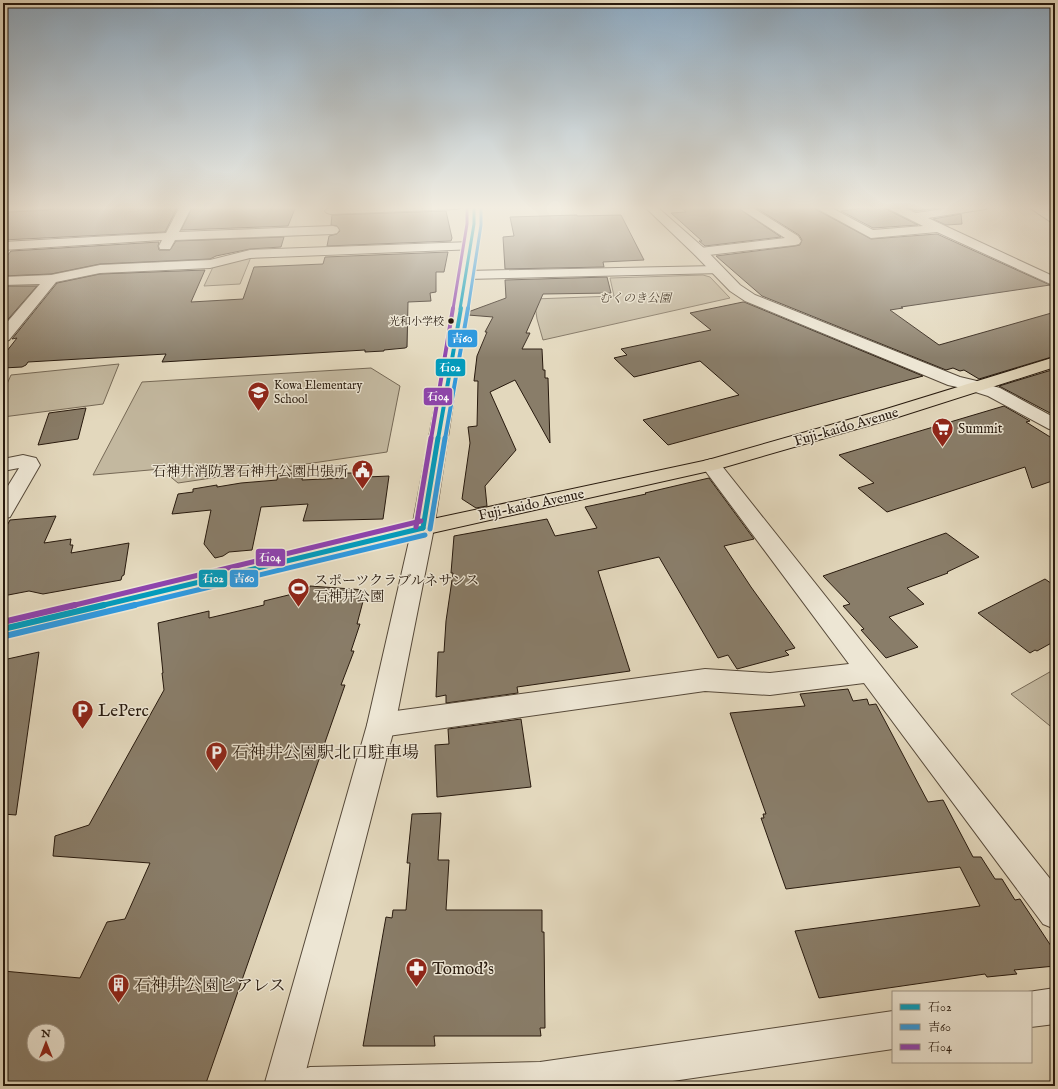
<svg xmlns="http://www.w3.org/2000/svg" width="1058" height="1089" viewBox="0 0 1058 1089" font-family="'IM FELL English','Noto Serif JP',serif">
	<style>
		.green { fill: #c3b89f; stroke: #766956 }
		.building { fill: #897d69; stroke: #281a0e; fill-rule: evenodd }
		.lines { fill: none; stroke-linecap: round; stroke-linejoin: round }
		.minor-casing { stroke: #574a3a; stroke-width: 2 }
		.tertiary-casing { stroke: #574a3a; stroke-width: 2 }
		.primary-casing { stroke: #281a0e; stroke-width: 2 }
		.minor { fill: #ede6d4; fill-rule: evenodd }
		.tertiary { fill: #ede6d4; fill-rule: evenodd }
		.primary { fill: #e3d8bd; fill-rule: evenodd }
		.bus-1-far3-casing { stroke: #ede6d4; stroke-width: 5 }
		.bus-1-far2-casing { stroke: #ede6d4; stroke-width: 6 }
		.bus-1-far1-casing { stroke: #ede6d4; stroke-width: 8 }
		.bus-1-casing { stroke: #ede6d4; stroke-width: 9 }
		.bus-2-far3-casing { stroke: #ede6d4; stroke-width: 5 }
		.bus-2-far2-casing { stroke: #ede6d4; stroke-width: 6 }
		.bus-2-far1-casing { stroke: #ede6d4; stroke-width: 8 }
		.bus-2-casing { stroke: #ede6d4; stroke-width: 9 }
		.bus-3-far3-casing { stroke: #ede6d4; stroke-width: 5 }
		.bus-3-far2-casing { stroke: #ede6d4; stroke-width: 6 }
		.bus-3-far1-casing { stroke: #ede6d4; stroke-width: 8 }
		.bus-3-casing { stroke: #ede6d4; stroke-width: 9 }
		.bus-1-far3 { stroke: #049bbb; stroke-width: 3 }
		.bus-1-far2 { stroke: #049bbb; stroke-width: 4 }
		.bus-1-far1 { stroke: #049bbb; stroke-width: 5 }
		.bus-1 { stroke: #049bbb; stroke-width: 6 }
		.bus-2-far3 { stroke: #3099de; stroke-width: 3 }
		.bus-2-far2 { stroke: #3099de; stroke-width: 4 }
		.bus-2-far1 { stroke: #3099de; stroke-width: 5 }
		.bus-2 { stroke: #3099de; stroke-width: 6 }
		.bus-3-far3 { stroke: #8e44ad; stroke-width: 3 }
		.bus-3-far2 { stroke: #8e44ad; stroke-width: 4 }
		.bus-3-far1 { stroke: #8e44ad; stroke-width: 5 }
		.bus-3 { stroke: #8e44ad; stroke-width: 6 }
		.bus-dot { fill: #281a0e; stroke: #ede6d4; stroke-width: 1.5 }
		.labels { text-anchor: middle; stroke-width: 3; stroke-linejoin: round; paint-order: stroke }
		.far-bus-label { font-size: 11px; fill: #281a0e; stroke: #ede6d4; text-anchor: end }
		.far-park-label { font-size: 12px; font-style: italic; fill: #56493a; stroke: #ede6d4 }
		.far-poi-label { font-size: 12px; fill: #281a0e; stroke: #ede6d4; text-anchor: start }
		.street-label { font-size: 14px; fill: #281a0e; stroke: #ede6d4 }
		.poi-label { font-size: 14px; fill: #281a0e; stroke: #ede6d4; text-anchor: start }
		.near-poi-label { font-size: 17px; fill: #281a0e; stroke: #ede6d4; text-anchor: start }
		.line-badge { stroke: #ede6d4; stroke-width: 1.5 }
		.badge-label { font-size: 11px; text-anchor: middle; font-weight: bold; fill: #fff }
	</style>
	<rect width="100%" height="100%" fill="#e3d8bd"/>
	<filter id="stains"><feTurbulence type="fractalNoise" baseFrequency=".005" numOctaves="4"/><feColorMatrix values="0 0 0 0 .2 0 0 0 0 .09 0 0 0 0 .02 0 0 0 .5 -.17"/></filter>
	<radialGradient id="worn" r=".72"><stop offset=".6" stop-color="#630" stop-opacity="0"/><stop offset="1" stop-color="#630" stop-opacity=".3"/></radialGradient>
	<g class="green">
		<polygon points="251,257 240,284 204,286 213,267"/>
		<polygon points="703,275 710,277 730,298 543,340 537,319 534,299 614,296 610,278"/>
		<polygon points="119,364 103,404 3,417 3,393 11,375"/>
		<polygon points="371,368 400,386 387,452 178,483 161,469 93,475 142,382"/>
		<polygon points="1055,669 1055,730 1011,694"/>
	</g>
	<g class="building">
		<polygon points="77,206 178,206 165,232 3,240 3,219 10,212 49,210 55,208"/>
		<polygon points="193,206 296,206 288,226 181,230"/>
		<polygon points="679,206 735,206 781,237 705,246 699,241 702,241 671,213 686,212"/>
		<polygon points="753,206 813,206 815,209 871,239 937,234 1050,285 901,307 903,308 890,310 939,345 1055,312 1055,356 979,379 964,370 960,371 953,368 946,370 762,296 716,256 795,246 800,245 802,240 799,235"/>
		<polygon points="876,206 884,206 886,209 918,225 873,228 841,211"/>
		<polygon points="903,206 955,206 916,211"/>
		<polygon points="446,211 452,238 451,241 327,246 329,236 337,234 340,231 337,226 331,225 332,215"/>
		<polygon points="961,214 962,224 946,225 933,219"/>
		<polygon points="577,215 577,216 621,215 644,260 603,262 604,267 505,269 503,237 514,236 510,217"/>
		<polygon points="284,237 281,247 250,249 216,256 210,259 100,264 51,274 3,276 3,261 11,251 159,242 158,246 159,250 170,250 176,241"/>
		<polygon points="448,252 444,272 436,272 436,292 430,293 431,301 408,302 407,347 405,348 384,350 384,351 365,352 365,350 162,362 166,354 28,362 26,365 22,367 3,368 3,356 17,338 12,339 57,283 100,274 205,270 191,302 243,299 254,267 323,264 325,257"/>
		<polygon points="607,277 611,293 543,294 526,333 530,333 522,349 542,349 543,370 545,370 545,378 548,378 550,443 515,380 490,392 516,450 485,486 487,506 476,508 462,499 470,443 468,427 477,426 478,381 474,381 477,356 487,332 485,332 493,317 468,315 468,312 506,298 505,280"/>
		<polygon points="3,286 37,286 3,325"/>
		<polygon points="743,302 744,302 923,376 668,445 643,420 739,395 700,361 634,377 614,358 627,355 621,349 711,330 690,313"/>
		<polygon points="1055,369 1055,412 1050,413 999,386"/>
		<polygon points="1004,406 1030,421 1026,422 1055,440 1055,480 1032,488 1025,467 887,512 858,488 874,483 839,455"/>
		<polygon points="86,408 78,439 38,445 49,413"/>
		<polygon points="303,472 302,480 345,478 347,473 367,473 367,477 389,476 383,519 303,521 308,504 261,507 252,550 229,552 223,556 215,558 204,544 211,510 172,514 178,494 193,492 193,489 217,485 217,487 241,483 277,480 278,474"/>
		<polygon points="709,478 754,539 724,546 751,587 795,648 785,651 789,655 737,669 728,655 718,658 659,557 598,571 630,671 517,687 518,693 446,703 446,695 436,697 438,652 444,652 446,621 453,573 451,573 454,536 547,519 555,536 597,528 585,507 646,494 645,493"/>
		<polygon points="56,516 44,543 71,539 70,545 73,545 71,553 129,543 124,575 122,576 121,580 43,594 29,591 3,596 3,533 10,520"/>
		<polygon points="946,533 979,557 947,572 948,573 907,588 924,604 889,617 918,647 886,658 861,630 864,629 843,606 850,604 823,576"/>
		<polygon points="1045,579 1055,586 1055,641 1037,651 1035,650 1030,653 978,613"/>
		<path d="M 310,586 L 366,590 L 357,624 L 360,624 L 351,651 L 354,651 L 341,685 L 345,685 L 205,1086 L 3,1086 L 3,971 L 80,978 L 107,922 L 125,919 L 150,863 L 53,856 L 55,836 L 89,825 L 164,690 L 162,673 L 163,673 L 158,623 L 209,611 L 209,618 L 264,605 L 264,601 L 309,590 ZM 34,1031 L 58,1031 L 58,1055 L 34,1055 Z"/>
		<polygon points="39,652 16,815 3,814 3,660"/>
		<polygon points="848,689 853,701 867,699 869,705 876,704 928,802 943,800 973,857 981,857 995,879 1002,879 1015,900 1020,899 1055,952 1055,966 1014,970 1017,974 987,977 985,974 819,998 795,931 980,906 960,867 786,889 761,818 764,818 763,814 766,814 730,713 805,706 800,694"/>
		<polygon points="521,719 531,787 437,797 435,745 449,744 448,729"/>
		<polygon points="441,813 438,860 449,860 446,910 542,910 542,932 544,932 545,1028 540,1028 541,1036 434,1036 435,1046 363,1046 386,917 392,918 393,910 406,910 410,863 407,863 412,814"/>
	</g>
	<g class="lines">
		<defs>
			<g id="minor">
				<polygon points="3,206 55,206 53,208 49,209 7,211 3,210"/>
				<polygon points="180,206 192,206 179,232 333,226 337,227 339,230 337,233 333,234 175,240 170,249 160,249 159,246 162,240 3,250 3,242 166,233"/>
				<polygon points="373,206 462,206 460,208 456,209 331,214 327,213 325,211 327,209 331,208"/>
				<polygon points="736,206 750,206 798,236 801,241 799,244 795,245 700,256 695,255 694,252 695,249 700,248 785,238"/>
				<polygon points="814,206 828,206 873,230 923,226 887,208 885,206 900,206 916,213 964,206 991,206 989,208 985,209 928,218 1055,277 1055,286 937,232 871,238 816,208"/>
				<polygon points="1027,206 1041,206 1055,214 1055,223 1051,222"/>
				<polygon points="471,242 476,243 477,246 476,249 250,258 210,268 100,273 56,282 9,340 3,342 3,327 40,284 3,285 3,277 51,275 100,265 210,260 250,250"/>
				<polygon points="717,266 722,267 724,270 722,273 466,279 461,278 459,275 461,272 466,271"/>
				<polygon points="975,381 1000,388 1055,418 1055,430 1049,429 988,396 969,390 966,386 969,382"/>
				<polygon points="23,455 36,458 40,465 10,517 3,519 3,494 19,468 3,471 3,459"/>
				<polygon points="711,459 718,461 1055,885 1055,929 1043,924 864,683 770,695 705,691 381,737 371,733 367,725 371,717 381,713 705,669 770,673 849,664 701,465 704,461"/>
				<polygon points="1055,988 1055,1024 1031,1027 1031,992 1028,992"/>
				<polygon points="893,1011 893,1049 638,1086 291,1086 296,1072 310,1067 540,1062"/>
			</g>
			<g id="tertiary">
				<polygon points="468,206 480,206 480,224 477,246 434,528 395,725 302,1086 264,1086 367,725 412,528 465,246 468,224"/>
				<polygon points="646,206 656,206 705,249 740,285 755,295 960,377 981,382 984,386 981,390 975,391 948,385 745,301 730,291 695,255 647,209"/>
			</g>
			<polygon id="primary" points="1055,357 1055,367 895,418 718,469 423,535 3,638 3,620 423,521 708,460 883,410"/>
		</defs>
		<use href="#minor" class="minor-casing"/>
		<use href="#tertiary" class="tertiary-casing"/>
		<use href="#primary" class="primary-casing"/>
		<use href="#minor" class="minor"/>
		<use href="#tertiary" class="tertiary"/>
		<use href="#primary" class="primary"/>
		<defs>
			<polyline id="bus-1-far3" points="460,309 474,224 474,206"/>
			<polyline id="bus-1-far2" points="438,439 461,308"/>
			<g id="bus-1-far1">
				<polyline points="423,528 438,438"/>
				<polyline points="100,606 423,528"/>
			</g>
			<polyline id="bus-1" points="3,629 104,605"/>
			<polyline id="bus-2-far3" points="468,309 481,225 481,206"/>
			<polyline id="bus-2-far2" points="445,439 468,308"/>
			<g id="bus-2-far1">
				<polyline points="430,529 445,438"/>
				<polyline points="131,606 425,535"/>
			</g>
			<polyline id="bus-2" points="5,636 135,605"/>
			<polyline id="bus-3-far3" points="453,309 467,224 467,206"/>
			<polyline id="bus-3-far2" points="431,439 453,308"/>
			<g id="bus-3-far1">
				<polyline points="416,527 431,438"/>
				<polyline points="71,606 421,521"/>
			</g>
			<polyline id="bus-3" points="3,622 75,605"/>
		</defs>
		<use href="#bus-1-far3" class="bus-1-far3-casing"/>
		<use href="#bus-1-far2" class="bus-1-far2-casing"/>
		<use href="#bus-1-far1" class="bus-1-far1-casing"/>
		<use href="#bus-1" class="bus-1-casing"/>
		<use href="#bus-2-far3" class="bus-2-far3-casing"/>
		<use href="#bus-2-far2" class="bus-2-far2-casing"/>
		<use href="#bus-2-far1" class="bus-2-far1-casing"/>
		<use href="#bus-2" class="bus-2-casing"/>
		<use href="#bus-3-far3" class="bus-3-far3-casing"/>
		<use href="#bus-3-far2" class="bus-3-far2-casing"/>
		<use href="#bus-3-far1" class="bus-3-far1-casing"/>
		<use href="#bus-3" class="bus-3-casing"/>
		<use href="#bus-1-far3" class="bus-1-far3"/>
		<use href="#bus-1-far2" class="bus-1-far2"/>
		<use href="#bus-1-far1" class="bus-1-far1"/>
		<use href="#bus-1" class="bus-1"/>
		<use href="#bus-2-far3" class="bus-2-far3"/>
		<use href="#bus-2-far2" class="bus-2-far2"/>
		<use href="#bus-2-far1" class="bus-2-far1"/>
		<use href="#bus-2" class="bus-2"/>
		<use href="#bus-3-far3" class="bus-3-far3"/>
		<use href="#bus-3-far2" class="bus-3-far2"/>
		<use href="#bus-3-far1" class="bus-3-far1"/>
		<use href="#bus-3" class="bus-3"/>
	</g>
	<linearGradient id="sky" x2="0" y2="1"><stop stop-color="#8ca8bf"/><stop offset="0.58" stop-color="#f2ede1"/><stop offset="1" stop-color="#f2ede1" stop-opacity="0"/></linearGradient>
	<rect width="1058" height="358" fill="url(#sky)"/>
	<defs>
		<symbol id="school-pin" viewBox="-11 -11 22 30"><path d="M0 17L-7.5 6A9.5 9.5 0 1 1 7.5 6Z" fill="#8f2418" stroke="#ede6d4"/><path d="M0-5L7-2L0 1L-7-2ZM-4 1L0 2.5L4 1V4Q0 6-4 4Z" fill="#fff"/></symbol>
		<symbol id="supermarket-pin" viewBox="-11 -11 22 30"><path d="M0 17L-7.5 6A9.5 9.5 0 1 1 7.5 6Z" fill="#8f2418" stroke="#ede6d4"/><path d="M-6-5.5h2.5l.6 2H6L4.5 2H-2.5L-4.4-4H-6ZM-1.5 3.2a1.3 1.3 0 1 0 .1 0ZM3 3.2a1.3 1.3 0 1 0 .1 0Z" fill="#fff"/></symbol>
		<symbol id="civic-pin" viewBox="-11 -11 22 30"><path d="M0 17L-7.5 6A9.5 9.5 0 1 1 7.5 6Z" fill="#8f2418" stroke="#ede6d4"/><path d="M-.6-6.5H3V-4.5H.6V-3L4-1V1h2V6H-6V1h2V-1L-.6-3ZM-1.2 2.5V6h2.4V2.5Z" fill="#fff"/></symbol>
		<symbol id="stadium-pin" viewBox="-11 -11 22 30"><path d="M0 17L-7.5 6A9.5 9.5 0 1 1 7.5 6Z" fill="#8f2418" stroke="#ede6d4"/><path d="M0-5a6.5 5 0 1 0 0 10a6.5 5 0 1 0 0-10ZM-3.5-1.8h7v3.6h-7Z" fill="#fff"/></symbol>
		<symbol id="parking-pin" viewBox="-11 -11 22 30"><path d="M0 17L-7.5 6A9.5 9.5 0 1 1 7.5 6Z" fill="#8f2418" stroke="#ede6d4"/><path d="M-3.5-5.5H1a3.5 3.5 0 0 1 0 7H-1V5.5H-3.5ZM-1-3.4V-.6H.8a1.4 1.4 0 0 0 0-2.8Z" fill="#fff"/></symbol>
		<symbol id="pharmacy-pin" viewBox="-11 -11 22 30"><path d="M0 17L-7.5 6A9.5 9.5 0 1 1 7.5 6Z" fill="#8f2418" stroke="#ede6d4"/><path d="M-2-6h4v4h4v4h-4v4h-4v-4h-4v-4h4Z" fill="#fff"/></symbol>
		<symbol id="building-pin" viewBox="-11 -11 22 30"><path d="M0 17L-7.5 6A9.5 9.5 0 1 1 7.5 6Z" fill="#8f2418" stroke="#ede6d4"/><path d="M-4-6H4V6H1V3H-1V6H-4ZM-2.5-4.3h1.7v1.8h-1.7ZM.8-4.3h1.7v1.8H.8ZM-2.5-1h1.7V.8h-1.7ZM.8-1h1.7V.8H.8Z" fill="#fff"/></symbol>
	</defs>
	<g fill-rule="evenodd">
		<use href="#school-pin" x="246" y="380" width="25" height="34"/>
		<use href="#supermarket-pin" x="930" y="416" width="25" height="34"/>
		<use href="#civic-pin" x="350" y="458" width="25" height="34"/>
		<use href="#stadium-pin" x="286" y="576" width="25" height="34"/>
		<use href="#parking-pin" x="70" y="698" width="25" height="34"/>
		<use href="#parking-pin" x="204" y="740" width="25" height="34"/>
		<use href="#pharmacy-pin" x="404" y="956" width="25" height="34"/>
		<use href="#building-pin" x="106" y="972" width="25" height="34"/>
	</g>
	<circle class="bus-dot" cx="451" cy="321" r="3.5"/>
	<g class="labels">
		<g class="far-bus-label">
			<text x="444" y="325">光和小学校</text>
		</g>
		<g class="far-park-label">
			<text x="635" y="302">むくのき公園</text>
		</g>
		<g class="far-poi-label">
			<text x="274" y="389">Kowa Elementary<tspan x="274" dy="14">School</tspan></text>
		</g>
		<g class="street-label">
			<text transform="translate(846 426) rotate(-16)" y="5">Fuji-kaido Avenue</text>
			<text transform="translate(531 504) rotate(-12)" y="5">Fuji-kaido Avenue</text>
		</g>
		<g class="poi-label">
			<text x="958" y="433">Summit</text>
			<text x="348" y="476" text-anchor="end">石神井消防署石神井公園出張所</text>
			<text x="314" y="585">スポーツクラブルネサンス<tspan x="314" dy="16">石神井公園</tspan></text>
		</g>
		<g class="near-poi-label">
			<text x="98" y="716">LePerc</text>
			<text x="232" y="758">石神井公園駅北口駐車場</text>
			<text x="432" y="974">Tomod's</text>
			<text x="134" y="991">石神井公園ピアレス</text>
		</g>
	</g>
	<g class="line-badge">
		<rect x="447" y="329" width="31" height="19" rx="4" fill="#3099de"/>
		<rect x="435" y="358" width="31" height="19" rx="4" fill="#049bbb"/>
		<rect x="423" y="387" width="30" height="19" rx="4" fill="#8e44ad"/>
		<rect x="255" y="548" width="31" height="19" rx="4" fill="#8e44ad"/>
		<rect x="229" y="569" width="30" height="19" rx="4" fill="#3099de"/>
		<rect x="198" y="569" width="30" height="19" rx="4" fill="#049bbb"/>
	</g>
	<g class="badge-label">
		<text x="462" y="342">吉60</text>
		<text x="450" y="371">石02</text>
		<text x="438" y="400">石04</text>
		<text x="270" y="561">石04</text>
		<text x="244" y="582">吉60</text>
		<text x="213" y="582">石02</text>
	</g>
	<rect width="1058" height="1089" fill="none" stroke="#e3d8bd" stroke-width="16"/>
	<rect x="4" y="4" width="1050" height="1081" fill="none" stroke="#281a0e" stroke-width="2"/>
	<rect x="8" y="8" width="1042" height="1073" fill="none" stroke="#281a0e"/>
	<rect x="892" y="991" width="140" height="72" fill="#ede6d4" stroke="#9e9485"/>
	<rect x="900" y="1004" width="20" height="6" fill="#049bbb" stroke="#9e9485"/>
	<text x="928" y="1011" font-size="12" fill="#281a0e">石02</text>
	<rect x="900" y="1024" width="20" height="6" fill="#3099de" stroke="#9e9485"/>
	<text x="928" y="1031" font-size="12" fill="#281a0e">吉60</text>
	<rect x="900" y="1044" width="20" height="6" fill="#8e44ad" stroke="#9e9485"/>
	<text x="928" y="1051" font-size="12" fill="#281a0e">石04</text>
	<g transform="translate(46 1043)"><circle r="19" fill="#ede6d4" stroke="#9e9485"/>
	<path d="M0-3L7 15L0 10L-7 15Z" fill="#8f2418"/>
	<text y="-6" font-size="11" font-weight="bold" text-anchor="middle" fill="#281a0e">N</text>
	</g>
	<rect width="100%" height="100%" filter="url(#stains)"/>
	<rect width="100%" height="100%" fill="url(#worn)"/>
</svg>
